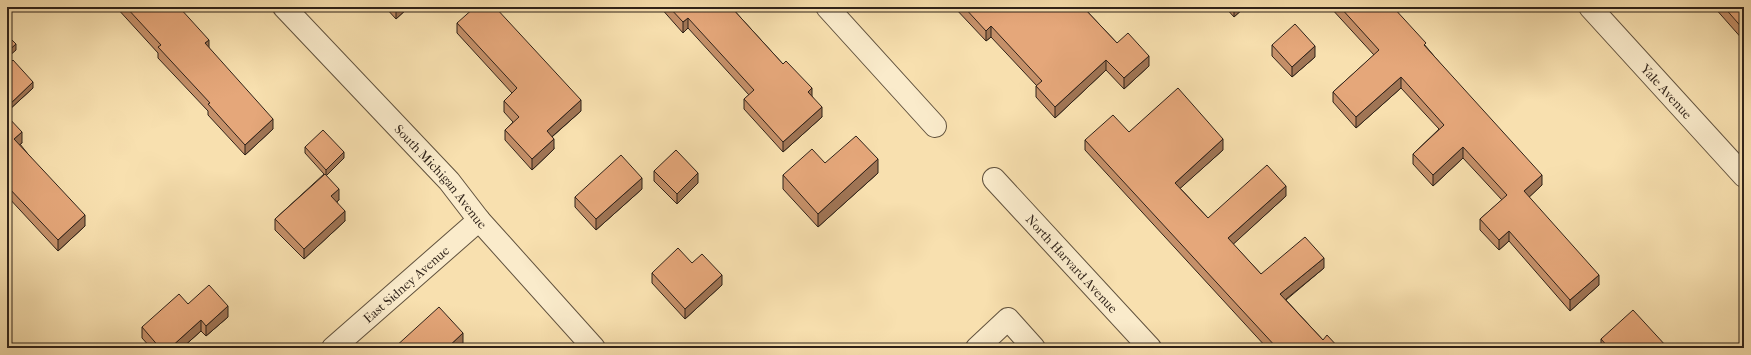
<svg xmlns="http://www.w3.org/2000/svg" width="1751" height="355" viewBox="0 0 1751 355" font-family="'IM FELL French Canon',serif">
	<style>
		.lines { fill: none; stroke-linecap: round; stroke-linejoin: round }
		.minor-casing { stroke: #61523e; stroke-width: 24 }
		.minor { stroke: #faebcb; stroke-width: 22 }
		.wall { fill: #c59069; stroke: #2f2219 }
		.shaded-wall { fill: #a07555; stroke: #2f2219 }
		.building { fill: #e5a77a; stroke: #2f2219 }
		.labels { text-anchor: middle; stroke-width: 4; stroke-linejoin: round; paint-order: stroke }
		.street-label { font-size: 13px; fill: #2f2219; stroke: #faebcb }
	</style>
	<rect width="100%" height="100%" fill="#f8e0af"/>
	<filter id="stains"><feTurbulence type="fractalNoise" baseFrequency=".005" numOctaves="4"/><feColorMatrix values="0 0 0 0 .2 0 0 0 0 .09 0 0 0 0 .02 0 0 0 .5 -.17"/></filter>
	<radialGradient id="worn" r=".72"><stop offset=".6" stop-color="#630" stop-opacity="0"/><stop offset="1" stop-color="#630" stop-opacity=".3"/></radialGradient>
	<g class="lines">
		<defs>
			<g id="minor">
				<path id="s1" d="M 284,7 L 449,181 L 479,220 L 594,348"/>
				<polyline points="827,7 935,126"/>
				<path id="s2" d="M 1590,7 L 1744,176"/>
				<path id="s3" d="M 994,179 L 1150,348"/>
				<path id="s4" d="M 333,348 L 479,220"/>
				<polyline points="977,348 1008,319 1034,348"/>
			</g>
		</defs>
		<use href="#minor" class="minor-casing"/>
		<use href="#minor" class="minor"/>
	</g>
	<g class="wall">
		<polygon points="116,7 179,7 209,48 273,129 245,155 208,115 208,111 158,58 158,53"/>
		<polygon points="385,7 409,7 396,19"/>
		<polygon points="660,7 731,7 812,96 822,117 783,152 744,109 744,99 749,95 688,28 683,33"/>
		<polygon points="954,7 1083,7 1117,43 1149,66 1124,89 1106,70 1055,118 1036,97 1036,86 1037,86 991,37 986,41"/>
		<polygon points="1225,7 1245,7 1234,17"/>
		<polygon points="1330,7 1393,7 1542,185 1529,197 1599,285 1570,311 1509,241 1499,250 1480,230 1480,219 1502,200 1463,158 1433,186 1413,164 1413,154 1439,129 1401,88 1356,128 1333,102 1333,92 1374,55"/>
		<polygon points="1714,7 1744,7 1744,41"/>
		<polygon points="457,23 581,111 552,137 554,149 532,170 505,140 505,130 513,122 504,112 504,101 512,93 457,33"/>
		<polygon points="1272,45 1315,57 1292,77 1272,56"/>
		<polygon points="7,66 33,88 9,110 7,108"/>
		<polygon points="7,116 22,143 20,144 85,226 58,251 7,196"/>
		<polygon points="1085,140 1223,150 1180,188 1208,218 1286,196 1233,244 1261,274 1324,268 1286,300 1323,340 1339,348 1267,348 1085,150"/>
		<polygon points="305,147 344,158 326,176 339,200 337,202 345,221 304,259 275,230 275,219 324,174 305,153"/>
		<polygon points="825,163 878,173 818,227 783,189 783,175"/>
		<polygon points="654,171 698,183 677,204 654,181"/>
		<polygon points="642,189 596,230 575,207 575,197"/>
		<polygon points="692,263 722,285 685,319 652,283 652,273"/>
		<polygon points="188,304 228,317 206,336 201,331 182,348 151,348 142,338 142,327"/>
		<polygon points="1601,339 1667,348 1601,348"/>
	</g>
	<g class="shaded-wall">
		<polygon points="398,7 409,7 396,19 396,9"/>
		<polygon points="1234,7 1245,7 1234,17"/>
		<polygon points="688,18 688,28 683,33 683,22"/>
		<polygon points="991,26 991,37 986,41 986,31"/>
		<polygon points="209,40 209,50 205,43"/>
		<polygon points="16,44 16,50 7,58 7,52"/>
		<polygon points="1315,46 1315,57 1292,77 1292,67"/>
		<polygon points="1149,56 1149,66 1124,89 1124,78"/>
		<polygon points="1106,60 1106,70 1055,118 1055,107"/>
		<polygon points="1401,77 1401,88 1356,128 1356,117"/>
		<polygon points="33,82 33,88 9,110 9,105"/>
		<polygon points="812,88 812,99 808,92"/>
		<polygon points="581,100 581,111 547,141 547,131"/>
		<polygon points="822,107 822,117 783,152 783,142"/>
		<polygon points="273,119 273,129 245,155 245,145"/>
		<polygon points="22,132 22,143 14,149 14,139"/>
		<polygon points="554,139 554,149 532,170 532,159"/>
		<polygon points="1223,139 1223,150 1175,193 1175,183"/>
		<polygon points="1463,147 1463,158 1433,186 1433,175"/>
		<polygon points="344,152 344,158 326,176 326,170"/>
		<polygon points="878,159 878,173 818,227 818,214"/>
		<polygon points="698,173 698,183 677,204 677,194"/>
		<polygon points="1542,175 1542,185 1524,202 1524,191"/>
		<polygon points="642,178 642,189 596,230 596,219"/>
		<polygon points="1286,186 1286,196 1228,249 1228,238"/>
		<polygon points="339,189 339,200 331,206 331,196"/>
		<polygon points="345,211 345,221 304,259 304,249"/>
		<polygon points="85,215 85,226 58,251 58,240"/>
		<polygon points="1509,231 1509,241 1499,250 1499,240"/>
		<polygon points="1324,258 1324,268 1280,304 1280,294"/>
		<polygon points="722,275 722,285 685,319 685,309"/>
		<polygon points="1599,275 1599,285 1570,311 1570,300"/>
		<polygon points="228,306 228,317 206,336 206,326"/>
		<polygon points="201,320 201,331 182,348 170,348"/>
		<polygon points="463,333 463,344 459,348 447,348"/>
	</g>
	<g class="building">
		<polygon points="126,7 179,7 209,40 205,43 273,119 245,145 208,104 210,103 158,47 161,45"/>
		<polygon points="475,7 495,7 581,100 547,131 554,139 532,159 505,130 519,117 504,101 517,88 457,23"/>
		<polygon points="669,7 731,7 783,64 786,61 812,88 808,92 822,107 783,142 744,99 754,90 688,18 683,22"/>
		<polygon points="964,7 1083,7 1117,43 1128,33 1149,56 1124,78 1106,60 1055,107 1036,86 1042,81 991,26 986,31"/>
		<polygon points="1340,7 1393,7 1426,43 1424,45 1542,175 1524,191 1599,275 1570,300 1509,231 1499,240 1480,219 1507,195 1463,147 1433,175 1413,154 1444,125 1401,77 1356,117 1333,92 1379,50"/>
		<polygon points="1724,7 1744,7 1744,30"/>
		<polygon points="1295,24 1315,46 1292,67 1272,45"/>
		<polygon points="7,35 16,44 7,52"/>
		<polygon points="13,60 33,82 9,105 7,102 7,66"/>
		<polygon points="1178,88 1223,139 1175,183 1208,218 1267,165 1286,186 1228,238 1261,274 1305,237 1324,258 1280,294 1323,340 1327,335 1339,348 1293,348 1291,346 1288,348 1277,348 1085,140 1113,115 1129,132"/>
		<polygon points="7,116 22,132 14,139 85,215 58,240 7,186"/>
		<polygon points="323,130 344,152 326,170 305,147"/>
		<polygon points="856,136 878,159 818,214 783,175 812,149 825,163"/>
		<polygon points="676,150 698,173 677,194 654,171"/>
		<polygon points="621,155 642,178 596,219 575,197"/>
		<polygon points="325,174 339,189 331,196 345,211 304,249 275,219"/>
		<polygon points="678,248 692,263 702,254 722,275 685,309 652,273"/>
		<polygon points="209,285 228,306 206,326 201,320 170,348 160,348 142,327 179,294 188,304"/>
		<polygon points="439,307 463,333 447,348 394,348"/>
		<polygon points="1633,310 1667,347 1666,348 1609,348 1601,339"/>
	</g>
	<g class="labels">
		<g class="street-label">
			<text dy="5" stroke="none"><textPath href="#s2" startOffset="114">Yale Avenue</textPath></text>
			<text dy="5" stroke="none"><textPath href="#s1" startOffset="231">South Michigan Avenue</textPath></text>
			<text dy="5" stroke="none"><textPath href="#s3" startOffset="115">North Harvard Avenue</textPath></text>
			<text dy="5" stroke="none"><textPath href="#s4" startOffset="97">East Sidney Avenue</textPath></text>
		</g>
	</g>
	<rect width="1751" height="355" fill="none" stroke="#f8e0af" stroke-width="24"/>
	<rect x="8" y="8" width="1735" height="339" fill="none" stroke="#2f2219" stroke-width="2"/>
	<rect x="12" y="12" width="1727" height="331" fill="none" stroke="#2f2219"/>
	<rect width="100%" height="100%" filter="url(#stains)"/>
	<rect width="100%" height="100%" fill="url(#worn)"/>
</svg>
